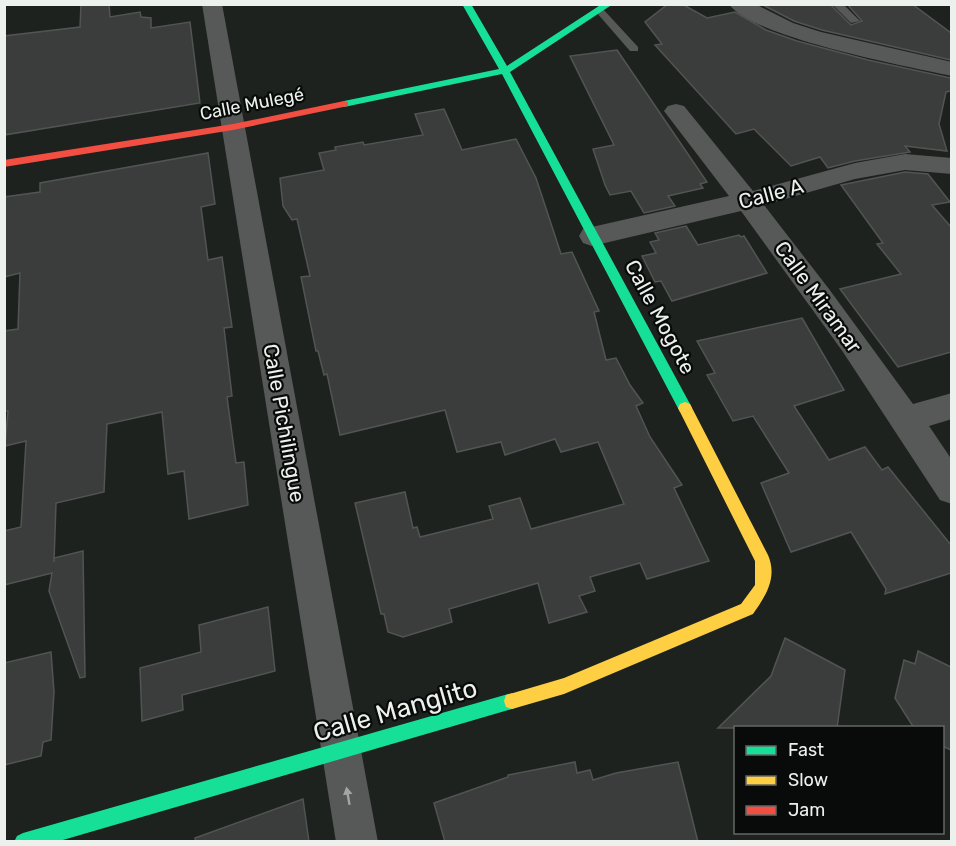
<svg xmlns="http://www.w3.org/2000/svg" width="956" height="846" viewBox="0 0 956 846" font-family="Rubik,sans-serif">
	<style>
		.building { fill: #3b3d3d; stroke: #525454; stroke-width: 1.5 }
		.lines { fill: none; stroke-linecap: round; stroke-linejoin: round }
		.lane { fill: #575958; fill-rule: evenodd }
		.street { fill: #575958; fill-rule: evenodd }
		.fast { fill: #16e098; fill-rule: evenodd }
		.slow { fill: #ffcf43; fill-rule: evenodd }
		.jam { fill: #f24e42; fill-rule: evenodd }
		.oneway { fill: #a2a5a3 }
		.labels { text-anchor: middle; stroke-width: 4.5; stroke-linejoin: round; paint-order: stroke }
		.far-street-label { font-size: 18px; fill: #ecf1ee; stroke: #080b0a }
		.street-label { font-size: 21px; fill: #ecf1ee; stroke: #080b0a }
		.near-street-label { font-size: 26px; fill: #ecf1ee; stroke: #080b0a }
	</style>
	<rect width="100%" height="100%" fill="#1d221f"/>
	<g class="building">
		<polygon points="81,4 109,4 110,17 140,12 141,17 151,18 151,28 190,22 200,103 4,135 4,36 80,27"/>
		<polygon points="668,4 682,4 707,18 735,12 766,30 797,41 868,60 951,78 951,91 946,92 939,124 947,151 905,146 910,152 855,161 828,168 820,157 791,166 754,129 736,134 655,45 662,44 645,22"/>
		<polygon points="830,4 851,25 862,21 847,4 912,4 951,33 951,60 822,30 794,21 763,5"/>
		<polygon points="617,50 707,182 700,184 703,188 668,196 675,206 644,213 631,191 610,195 605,185 593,149 614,145 570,56"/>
		<polygon points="444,109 462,150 516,139 536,178 561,254 572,252 599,311 594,312 606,360 616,358 630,385 643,403 636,406 650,437 682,485 674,488 709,561 647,579 640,563 590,577 595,591 579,596 587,612 549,623 538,583 449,609 452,622 403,637 388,632 384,614 381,614 355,503 405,492 413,528 417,527 420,537 493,519 489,506 520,498 531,529 624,504 598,442 561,452 555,439 505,455 501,442 457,452 445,410 340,435 327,374 324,375 318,351 316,351 301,277 310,276 297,219 292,220 283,206 280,178 324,170 319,153 336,150 335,147 363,142 364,145 423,135 415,114"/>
		<polygon points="208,153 215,204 201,207 208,260 222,257 232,327 224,328 232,396 227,397 236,463 244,462 248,505 189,519 184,471 168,474 162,412 107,424 104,492 56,503 54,562 54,558 83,551 85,677 80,678 49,591 52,573 4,585 4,531 21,527 26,441 5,446 8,411 4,411 4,331 18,329 20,273 4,277 4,197 40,192 40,183"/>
		<polygon points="905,172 928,174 950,202 932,205 951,227 951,352 898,367 840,289 901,274 877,244 883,243 841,185"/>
		<polygon points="686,226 698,245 739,235 741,237 744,236 767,273 672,301 661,281 655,282 642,256 656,253 650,242 659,240 655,233"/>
		<polygon points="802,318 844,390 794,406 829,460 865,447 882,470 888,467 951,545 951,573 885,594 886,589 851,532 791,552 761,483 789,473 753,416 733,421 707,375 715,373 697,341"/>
		<polygon points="268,607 275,671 182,695 183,710 142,721 140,668 201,652 199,625"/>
		<polygon points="785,638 845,670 837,728 718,728 771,676"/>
		<polygon points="918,651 951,667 951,750 942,746 942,728 914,728 895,698 904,660 915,664"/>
		<polygon points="51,652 54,692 51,740 43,742 41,756 4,765 4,663"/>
		<polygon points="575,762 577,773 590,770 593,780 616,773 678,762 698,842 445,842 434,803 508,777 508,775"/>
		<polygon points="303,799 309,842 196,842 195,838"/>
	</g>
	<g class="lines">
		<g class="lane">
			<polygon points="832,4 843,4 860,21 851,23"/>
			<polygon points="600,8 603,9 638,47 638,51 630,51 597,13 595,11"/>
		</g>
		<g class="street">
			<polygon points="202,4 222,4 378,842 336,842"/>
			<path d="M 729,4 L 755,4 L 793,23 L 821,32 L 952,62 L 952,76 C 909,67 751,37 729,4 Z"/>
			<polygon points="676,104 684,106 753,191 855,163 905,154 952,158 952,174 905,170 855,179 764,205 829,289 913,404 952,393 952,419 929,426 952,460 952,504 940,500 843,352 741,211 592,246 583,243 579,236 583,229 729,196 664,111 668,106"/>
		</g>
		<g class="fast">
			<polygon points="462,4 471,4 507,66 602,4 613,4 510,72 690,404 692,408 690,412 680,412 502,74 344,107 339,104 344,101 499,69"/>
			<polygon points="512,693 518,695 520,701 518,707 512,709 56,842 14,842 17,836 23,833"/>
		</g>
		<path class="slow" d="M 685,402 L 690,404 L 768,555 C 778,578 765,597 753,614 L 564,694 L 512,709 L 506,707 L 504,701 L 506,695 L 564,678 L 741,604 L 755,585 L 755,561 L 678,408 L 680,404 Z"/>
		<polygon class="jam" points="344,101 348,102 348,106 233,130 4,167 4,160 233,124"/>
	</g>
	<defs><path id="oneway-solid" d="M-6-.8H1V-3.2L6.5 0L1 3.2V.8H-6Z" transform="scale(1.5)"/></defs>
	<use class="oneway" href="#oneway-solid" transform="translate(348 796) rotate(-100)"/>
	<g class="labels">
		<g class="far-street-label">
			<text transform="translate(252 104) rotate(-11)" y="6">Calle Mulegé</text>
		</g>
		<g class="street-label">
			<text transform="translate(771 194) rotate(-15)" y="7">Calle A</text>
			<text transform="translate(818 297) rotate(54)" y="7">Calle Miramar</text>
			<text transform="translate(660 317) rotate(62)" y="7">Calle Mogote</text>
			<text transform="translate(284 423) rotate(80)" y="7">Calle Pichilingue</text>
		</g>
		<g class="near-street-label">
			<text transform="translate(395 710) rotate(-16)" y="9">Calle Manglito</text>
		</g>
	</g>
	<rect width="956" height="846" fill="none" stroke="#ecf1ee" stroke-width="12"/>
	<rect x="734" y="726" width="210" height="108" fill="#080b0a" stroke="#636765" stroke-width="1.5"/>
	<rect x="746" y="746" width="30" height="9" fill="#16e098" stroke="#636765" stroke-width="1.5"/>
	<text x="788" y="756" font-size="18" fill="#ecf1ee">Fast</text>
	<rect x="746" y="776" width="30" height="9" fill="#ffcf43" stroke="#636765" stroke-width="1.5"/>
	<text x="788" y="786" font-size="18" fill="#ecf1ee">Slow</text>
	<rect x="746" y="806" width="30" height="9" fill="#f24e42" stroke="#636765" stroke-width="1.5"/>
	<text x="788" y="816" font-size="18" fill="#ecf1ee">Jam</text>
</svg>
